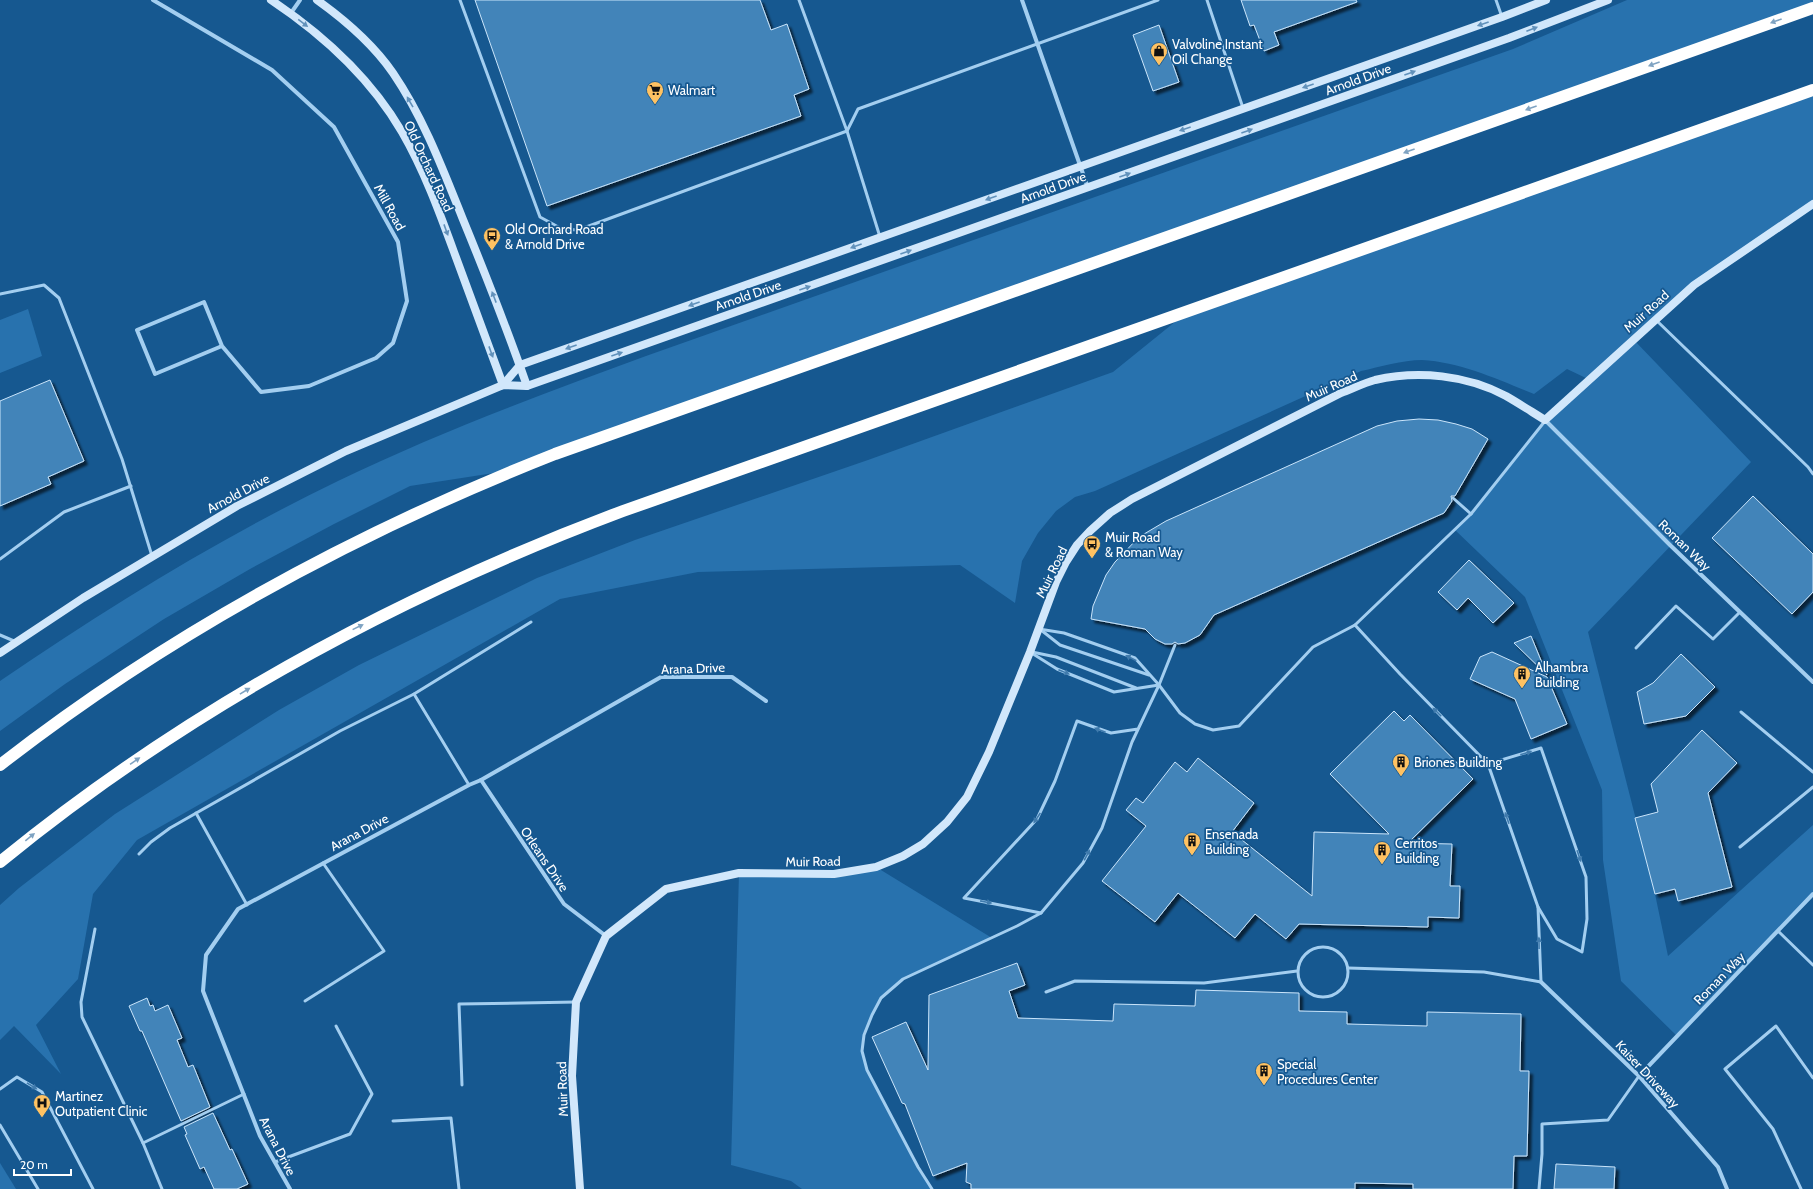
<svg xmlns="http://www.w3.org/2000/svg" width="1813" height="1189" viewBox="0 0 1813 1189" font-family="Cabin,sans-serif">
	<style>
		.green { fill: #2872ae }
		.building { fill: #4384b9; stroke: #cae5fb; filter: url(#shadow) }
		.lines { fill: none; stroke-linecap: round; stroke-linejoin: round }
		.lane { stroke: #a3cef0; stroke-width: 3 }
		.street { stroke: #a3cef0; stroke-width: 4 }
		.secondary { stroke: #d1e7fb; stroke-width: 8 }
		.highway { stroke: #fff; stroke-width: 12 }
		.oneway { fill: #7fa3c2 }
		.oneway2 { fill: #6191bb }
		.oneway3 { fill: #407bad }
		.labels { text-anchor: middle; stroke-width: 3.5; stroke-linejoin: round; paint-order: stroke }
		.poi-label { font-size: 13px; fill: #fff; stroke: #165890; text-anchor: start }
		.street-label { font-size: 13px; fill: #fff; stroke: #165890 }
	</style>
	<defs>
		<filter id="shadow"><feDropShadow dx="3.5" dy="3.5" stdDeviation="1" flood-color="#0009"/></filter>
	</defs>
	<rect width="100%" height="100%" fill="#165890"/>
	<g class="green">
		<path d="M 1627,0 L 1813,0 L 1813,8 L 514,470 L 410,486 L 334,524 L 250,569 L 164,619 L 65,684 L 0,731 L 0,681 C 108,607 220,538 338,481 C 438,433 542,394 646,356 L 1513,49 Z"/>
		<path d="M 1813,90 L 1813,204 L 1694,285 L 1633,339 L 1751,462 L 1588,632 L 1655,894 L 1668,956 L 1813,825 L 1813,894 L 1677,1036 L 1621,981 L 1603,860 L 1602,790 L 1525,597 L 1455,530 L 1471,514 L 1545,420 L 1588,379 L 1567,369 L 1534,394 C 1499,380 1461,362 1422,360 C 1402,360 1380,367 1361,371 L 1095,491 L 1075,497 L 1056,511 L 1038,533 L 1022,561 L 1015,603 L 960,565 L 698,572 L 560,599 L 137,840 L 93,894 L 78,979 L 36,1025 L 61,1074 L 14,1026 L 0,1040 L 0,905 L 19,888 L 115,814 L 279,710 L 359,665 L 537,578 L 635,540 L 868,460 L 1113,372 L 1186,313 Z"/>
		<polygon points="28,309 42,356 0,373 0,320"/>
		<polygon points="876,867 992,938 903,979 881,998 864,1035 862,1051 867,1070 901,1135 932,1189 802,1189 791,1181 731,1165 739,873 834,874"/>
		<polygon points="0,1163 16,1189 0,1189"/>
	</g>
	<g class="building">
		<polygon points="475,0 760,0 771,30 787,24 809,89 794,95 801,116 547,206"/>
		<polygon points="1241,0 1356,0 1357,2 1274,32 1279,45 1264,51 1254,25 1250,26"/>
		<polygon points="1159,25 1179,82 1153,91 1133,35"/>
		<polygon points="50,380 84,461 48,477 51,484 0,506 0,401"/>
		<polygon points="1419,419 1438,420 1456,424 1472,429 1488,439 1455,496 1451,496 1452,501 1444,513 1214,615 1200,635 1185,643 1178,644 1175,642 1172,644 1165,644 1155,639 1145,629 1091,619 1093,606 1106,575 1115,562 1139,537 1166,521 1377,426 1397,421"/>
		<polygon points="1753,496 1813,554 1813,592 1792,614 1712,538"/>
		<polygon points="1469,560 1514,603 1493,623 1468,598 1457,610 1438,592"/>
		<polygon points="1531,636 1547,675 1514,643"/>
		<polygon points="1492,652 1547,677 1567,724 1531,739 1515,699 1470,679 1480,657"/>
		<polygon points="1681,654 1715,687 1686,716 1644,724 1637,692 1653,683"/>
		<polygon points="1394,711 1404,721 1410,715 1473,779 1408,843 1452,844 1450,886 1460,886 1459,918 1428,917 1428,927 1299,924 1286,939 1255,914 1235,938 1178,893 1155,922 1102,881 1146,826 1126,810 1136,798 1143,803 1175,762 1187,772 1198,758 1254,803 1232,832 1312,896 1314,832 1389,834 1330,774"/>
		<polygon points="1702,730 1737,763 1708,793 1732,887 1678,901 1675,889 1655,894 1635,818 1658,812 1651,784"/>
		<polygon points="1017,963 1025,985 1009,991 1018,1018 1113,1021 1114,1004 1195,1006 1196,990 1299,993 1299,1011 1347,1012 1347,1024 1427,1026 1427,1012 1521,1014 1520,1071 1529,1071 1527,1156 1514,1156 1513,1189 1413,1189 1413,1184 1355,1183 1355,1189 971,1189 971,1184 966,1182 967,1163 933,1176 905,1104 902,1103 872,1037 906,1022 928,1070 929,995"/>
		<polygon points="147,998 150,1006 153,1005 155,1011 168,1005 182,1038 177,1040 188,1067 193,1065 210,1107 181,1121 142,1031 140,1031 129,1006"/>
		<polygon points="213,1113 230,1150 232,1149 248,1184 237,1189 214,1189 204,1167 200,1169 185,1135 187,1134 184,1127"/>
		<polygon points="1556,1164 1615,1167 1614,1189 1554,1189"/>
	</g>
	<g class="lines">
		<g class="lane">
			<polyline points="460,0 540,217 562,229 578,230 847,131 858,109 1158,0"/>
			<polyline points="799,0 847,131 880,237"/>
			<polyline points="1207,0 1243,108"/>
			<polyline points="1496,0 1502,17"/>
			<polyline points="0,294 44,285 59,298 122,459 152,556"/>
			<polyline points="1656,320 1808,467 1813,474"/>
			<polyline points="1453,498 1471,514"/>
			<polyline points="0,559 64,512 131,486"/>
			<polyline points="1039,629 1064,633 1135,658 1159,685 1180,713 1195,724 1213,730 1239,726 1313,647 1355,625"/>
			<polyline points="1041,630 1060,645 1149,675"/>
			<polyline points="0,635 14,641"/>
			<polyline points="1636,648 1676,606 1713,639 1740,612"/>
			<polyline points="1030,652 1057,669 1114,692 1159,685"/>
			<polyline points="1032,652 1056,657 1136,688"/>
			<polyline points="414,694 469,785"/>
			<polyline points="1741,712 1813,772"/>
			<polyline points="1138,729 1111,733 1077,721 1055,781 1037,819 964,898 1041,913 1083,863 1102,828 1132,742 1159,685 1175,645"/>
			<polyline points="1488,764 1541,748 1586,877 1587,919 1582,952 1557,939 1538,907"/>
			<polyline points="196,813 247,905"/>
			<polyline points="1740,847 1813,787"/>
			<polyline points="139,854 151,842 170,828 340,731 414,694 531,622"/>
			<polyline points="95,929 81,1002 82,1017 143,1143 162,1189"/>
			<polyline points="1778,931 1813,965"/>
			<circle cx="1323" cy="972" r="25"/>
			<polyline points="1348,968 1484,972 1541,982 1538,907 1488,764 1400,674 1355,625 1471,514 1545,421"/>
			<polyline points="1046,992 1075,981 1204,983 1297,971"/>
			<polyline points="305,1001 384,951 323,863"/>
			<polyline points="462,1085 459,1004 576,1002"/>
			<polyline points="0,1089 17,1077 42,1092 93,1189"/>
			<polyline points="393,1121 451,1118 459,1189"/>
			<polyline points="0,1125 38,1189"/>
			<polyline points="143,1143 244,1094"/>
			<polyline points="275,1162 350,1134 372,1094 336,1026"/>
			<polyline points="932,1189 918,1167 867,1070 862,1051 864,1035 872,1015 881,998 903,979 1017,926 1041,913"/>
			<polyline points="1539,1189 1542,1154 1542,1124 1608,1120 1639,1076"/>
			<polyline points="1801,1189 1773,1129 1725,1069 1776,1026 1813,1078"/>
		</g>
		<g class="street">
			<polyline points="153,0 272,70 334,127 398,242 407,301 393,343 376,358 309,386 261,392 222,346 204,302 137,330 155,374 222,346"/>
			<polyline points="1022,0 1088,188"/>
			<polyline points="291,13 300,0"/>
			<polyline points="1545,420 1670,545 1813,682"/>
			<polyline points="481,780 564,904 606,936"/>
			<polyline points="1541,982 1639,1076 1718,1167 1727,1189"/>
			<polyline points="1639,1076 1813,894"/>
			<polyline points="290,1189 260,1136 203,991 206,955 238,909 469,785 481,780 661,677 732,677 766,701"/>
		</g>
		<g class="secondary">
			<path d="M 271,0 C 322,34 371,79 402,132 C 424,170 439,211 454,252 C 470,296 487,341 503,385"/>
			<path d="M 317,0 C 345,20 373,44 393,73 C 423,117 442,167 462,217 C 485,273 507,329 527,386"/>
			<polyline points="503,385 520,365 1502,17 1546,0"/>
			<polyline points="0,653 83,598 237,506 346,451 503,385 527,386 1509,38 1608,0"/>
			<path d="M 580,1189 L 572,1076 L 576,1002 L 606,936 L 666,889 L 739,873 L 834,874 L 876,867 L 903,856 L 923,844 L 947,822 L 967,797 L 989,752 L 1030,652 L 1056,582 L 1066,562 L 1077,545 L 1090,531 L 1110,513 L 1132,499 L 1341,393 C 1352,389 1364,383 1375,380 C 1418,370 1467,375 1506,396 C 1520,404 1532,412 1545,420 L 1694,285 L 1813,204"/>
		</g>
		<g class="highway">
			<path d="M 0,765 C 168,634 357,532 555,454 L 1813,8"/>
			<path d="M 0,862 C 186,710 399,595 623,511 L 1813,90"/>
		</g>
	</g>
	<defs><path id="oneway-solid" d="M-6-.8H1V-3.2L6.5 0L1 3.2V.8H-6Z"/></defs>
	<g class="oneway">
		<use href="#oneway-solid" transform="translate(1776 21) rotate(160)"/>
		<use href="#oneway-solid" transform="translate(1654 64) rotate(160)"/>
		<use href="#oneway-solid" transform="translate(1531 108) rotate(160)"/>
		<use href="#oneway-solid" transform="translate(1409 151) rotate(160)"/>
		<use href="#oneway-solid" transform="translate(358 627) rotate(-26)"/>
		<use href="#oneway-solid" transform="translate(245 691) rotate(-31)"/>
		<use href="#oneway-solid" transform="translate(135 761) rotate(-34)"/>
		<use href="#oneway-solid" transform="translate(30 837) rotate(-39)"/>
	</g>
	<g class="oneway2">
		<use href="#oneway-solid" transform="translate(303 23) rotate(37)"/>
		<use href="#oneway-solid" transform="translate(1483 24) rotate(161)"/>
		<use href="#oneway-solid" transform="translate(1532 29) rotate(-21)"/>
		<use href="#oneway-solid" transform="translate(1410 73) rotate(-20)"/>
		<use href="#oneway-solid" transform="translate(1308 86) rotate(161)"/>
		<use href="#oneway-solid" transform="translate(410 102) rotate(-120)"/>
		<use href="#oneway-solid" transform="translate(1185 129) rotate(161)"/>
		<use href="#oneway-solid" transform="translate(1247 131) rotate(-20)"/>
		<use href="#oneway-solid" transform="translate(1125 175) rotate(-20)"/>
		<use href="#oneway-solid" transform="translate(991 198) rotate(160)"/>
		<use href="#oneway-solid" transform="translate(446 230) rotate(70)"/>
		<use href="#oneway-solid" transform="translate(856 246) rotate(160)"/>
		<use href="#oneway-solid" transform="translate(906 252) rotate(-20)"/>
		<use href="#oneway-solid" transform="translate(805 288) rotate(-19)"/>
		<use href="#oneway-solid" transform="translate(494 297) rotate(-111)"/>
		<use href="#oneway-solid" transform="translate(694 304) rotate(160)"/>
		<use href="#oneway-solid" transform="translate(571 347) rotate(160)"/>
		<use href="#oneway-solid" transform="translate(491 352) rotate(70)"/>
		<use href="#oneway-solid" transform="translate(617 354) rotate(-19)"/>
	</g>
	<g class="oneway3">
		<use href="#oneway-solid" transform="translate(1131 658) rotate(-153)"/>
		<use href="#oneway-solid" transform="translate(1064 672) rotate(22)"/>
		<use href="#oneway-solid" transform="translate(1437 712) rotate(-135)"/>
		<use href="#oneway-solid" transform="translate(1100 730) rotate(-159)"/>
		<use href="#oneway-solid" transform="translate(1526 753) rotate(-17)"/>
		<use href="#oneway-solid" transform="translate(1037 818) rotate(124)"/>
		<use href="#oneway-solid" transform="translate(1507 818) rotate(-109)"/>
		<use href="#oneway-solid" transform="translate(1087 855) rotate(-62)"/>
		<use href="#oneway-solid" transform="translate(1579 856) rotate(71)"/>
		<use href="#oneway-solid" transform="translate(986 902) rotate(11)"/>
		<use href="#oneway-solid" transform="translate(1539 943) rotate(-91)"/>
		<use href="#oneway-solid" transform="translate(32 1086) rotate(32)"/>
	</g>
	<defs>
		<symbol id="shop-pin" viewBox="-11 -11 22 30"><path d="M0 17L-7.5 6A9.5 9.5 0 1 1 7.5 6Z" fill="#ffc262" stroke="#165890"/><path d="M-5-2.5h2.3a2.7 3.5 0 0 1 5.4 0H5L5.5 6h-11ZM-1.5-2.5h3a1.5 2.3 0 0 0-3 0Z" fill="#111"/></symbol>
		<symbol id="supermarket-pin" viewBox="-11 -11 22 30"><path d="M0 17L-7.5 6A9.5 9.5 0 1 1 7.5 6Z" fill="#ffc262" stroke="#165890"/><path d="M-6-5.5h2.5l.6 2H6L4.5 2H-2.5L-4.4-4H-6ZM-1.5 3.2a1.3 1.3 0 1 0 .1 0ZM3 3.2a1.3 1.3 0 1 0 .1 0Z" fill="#111"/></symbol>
		<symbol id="bus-pin" viewBox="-11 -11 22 30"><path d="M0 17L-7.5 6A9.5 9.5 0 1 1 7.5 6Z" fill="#ffc262" stroke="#165890"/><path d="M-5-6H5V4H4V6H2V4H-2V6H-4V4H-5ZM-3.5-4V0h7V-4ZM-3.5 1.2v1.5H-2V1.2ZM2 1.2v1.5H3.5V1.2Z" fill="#111"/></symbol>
		<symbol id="building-pin" viewBox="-11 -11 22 30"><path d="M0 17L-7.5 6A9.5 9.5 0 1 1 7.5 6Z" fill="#ffc262" stroke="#165890"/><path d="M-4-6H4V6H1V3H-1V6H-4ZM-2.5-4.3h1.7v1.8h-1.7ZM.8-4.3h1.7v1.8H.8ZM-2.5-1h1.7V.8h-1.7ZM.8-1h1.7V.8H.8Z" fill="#111"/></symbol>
		<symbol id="hospital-pin" viewBox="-11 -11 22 30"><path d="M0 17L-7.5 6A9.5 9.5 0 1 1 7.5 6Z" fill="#ffc262" stroke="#165890"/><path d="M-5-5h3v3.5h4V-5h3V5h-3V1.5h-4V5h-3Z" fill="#111"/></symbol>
	</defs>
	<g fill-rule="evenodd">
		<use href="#shop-pin" x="1149" y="41" width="20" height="27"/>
		<use href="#supermarket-pin" x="645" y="80" width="20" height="27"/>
		<use href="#bus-pin" x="482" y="226" width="20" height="27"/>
		<use href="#bus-pin" x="1082" y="534" width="20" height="27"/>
		<use href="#building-pin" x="1512" y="664" width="20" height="27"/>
		<use href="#building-pin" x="1391" y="752" width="20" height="27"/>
		<use href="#building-pin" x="1182" y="831" width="20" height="27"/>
		<use href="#building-pin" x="1372" y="840" width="20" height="27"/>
		<use href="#building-pin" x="1254" y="1061" width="20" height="27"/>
		<use href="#hospital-pin" x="32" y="1093" width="20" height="27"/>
	</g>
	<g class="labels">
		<g class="poi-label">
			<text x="1172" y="49">Valvoline Instant<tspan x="1172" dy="15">Oil Change</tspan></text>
			<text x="668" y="95">Walmart</text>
			<text x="505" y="234">Old Orchard Road<tspan x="505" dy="15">&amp; Arnold Drive</tspan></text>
			<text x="1105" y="542">Muir Road<tspan x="1105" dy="15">&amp; Roman Way</tspan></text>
			<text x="1535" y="672">Alhambra<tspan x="1535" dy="15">Building</tspan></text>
			<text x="1414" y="767">Briones Building</text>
			<text x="1205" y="839">Ensenada<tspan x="1205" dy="15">Building</tspan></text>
			<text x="1395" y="848">Cerritos<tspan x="1395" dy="15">Building</tspan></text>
			<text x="1277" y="1069">Special<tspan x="1277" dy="15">Procedures Center</tspan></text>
			<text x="55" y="1101">Martinez<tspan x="55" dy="15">Outpatient Clinic</tspan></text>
		</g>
		<g class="street-label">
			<text transform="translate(1358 79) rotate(-20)" y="5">Arnold Drive</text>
			<text transform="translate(429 166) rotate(65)" y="5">Old Orchard Road</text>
			<text transform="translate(1053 187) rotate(-20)" y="5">Arnold Drive</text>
			<text transform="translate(390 207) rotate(61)" y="5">Mill Road</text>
			<text transform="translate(748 295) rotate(-19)" y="5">Arnold Drive</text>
			<text transform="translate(1646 311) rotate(-42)" y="5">Muir Road</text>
			<text transform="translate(1331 386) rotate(-24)" y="5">Muir Road</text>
			<text transform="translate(238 493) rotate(-28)" y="5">Arnold Drive</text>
			<text transform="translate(1685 545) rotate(44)" y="5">Roman Way</text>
			<text transform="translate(1051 572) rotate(-64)" y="5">Muir Road</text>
			<text transform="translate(693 668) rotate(-2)" y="5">Arana Drive</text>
			<text transform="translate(359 832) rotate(-28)" y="5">Arana Drive</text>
			<text transform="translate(545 859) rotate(56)" y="5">Orleans Drive</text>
			<text transform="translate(813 861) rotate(-1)" y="5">Muir Road</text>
			<text transform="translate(1719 978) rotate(-46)" y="5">Roman Way</text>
			<text transform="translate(1648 1074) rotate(47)" y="5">Kaiser Driveway</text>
			<text transform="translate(562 1089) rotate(-92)" y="5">Muir Road</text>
			<text transform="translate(278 1146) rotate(63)" y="5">Arana Drive</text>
		</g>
	</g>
	<path d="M14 1169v6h57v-6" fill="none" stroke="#ffffff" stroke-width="2"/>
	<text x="20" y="1169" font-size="12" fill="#ffffff" stroke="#165890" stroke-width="3" paint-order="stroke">20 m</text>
</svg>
